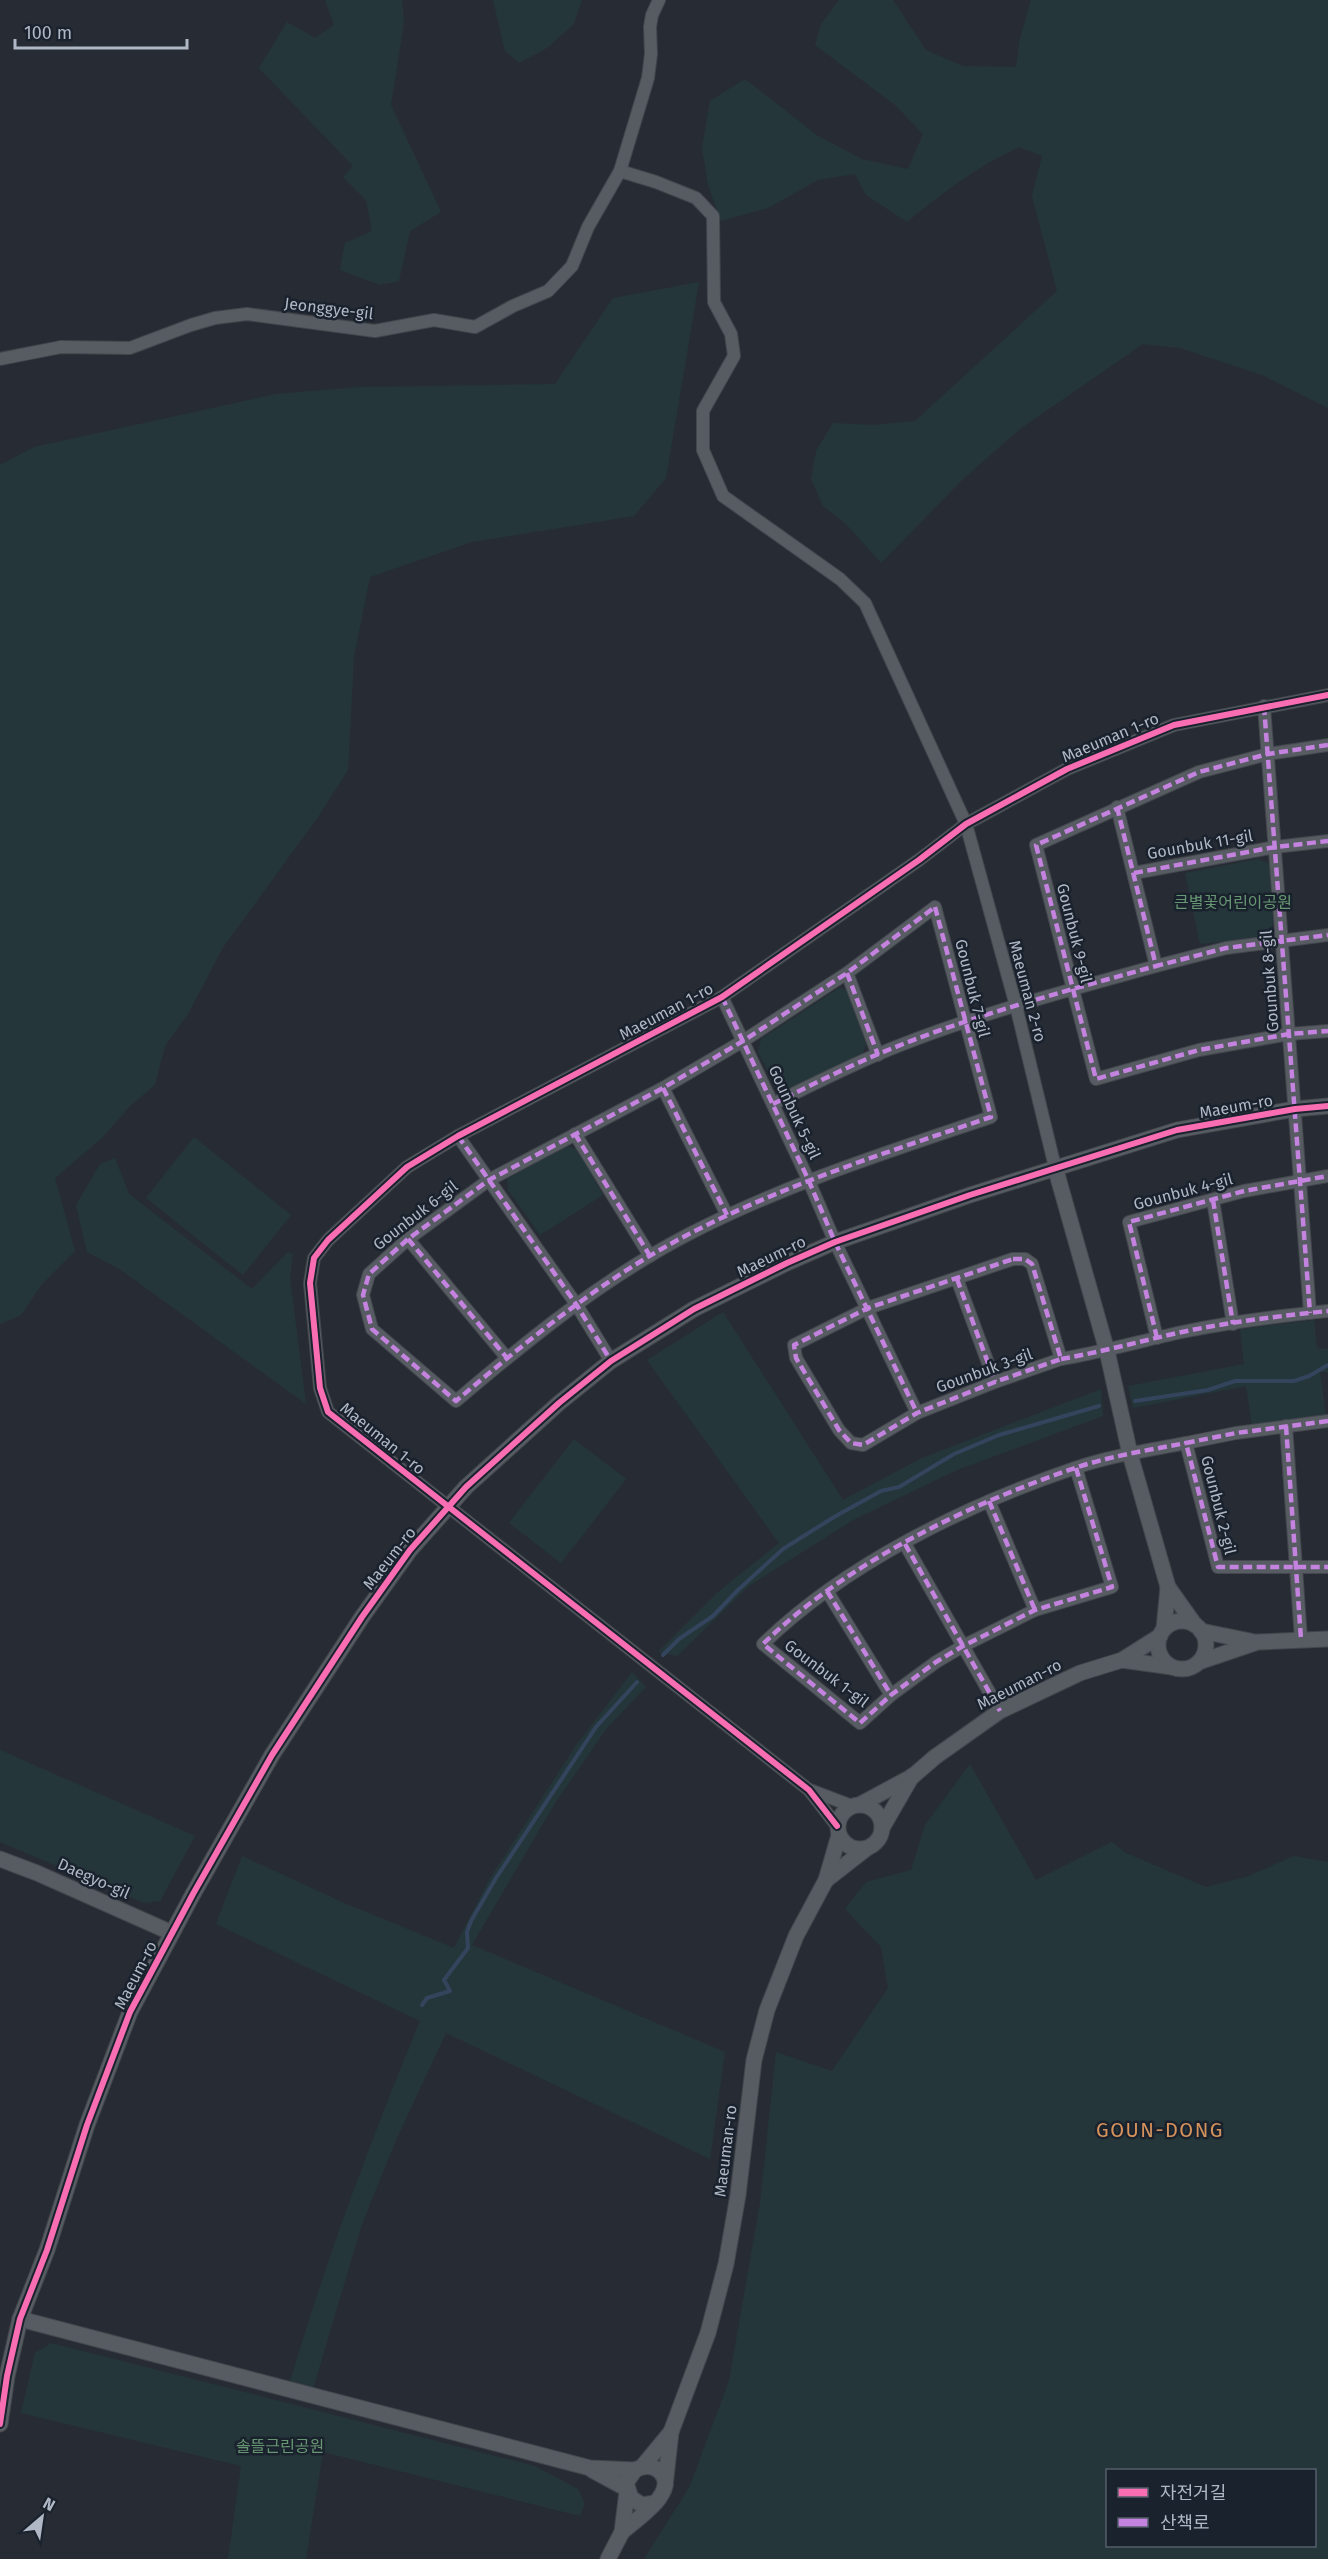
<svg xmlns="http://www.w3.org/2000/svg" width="1328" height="2559" viewBox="0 0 1328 2559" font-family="'Fira Sans','Noto Sans KR',sans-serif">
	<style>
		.green { fill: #24363a; fill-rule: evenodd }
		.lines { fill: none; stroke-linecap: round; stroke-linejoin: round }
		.stream { stroke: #34445d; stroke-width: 4 }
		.minor-casing { stroke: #43474d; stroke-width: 14 }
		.tertiary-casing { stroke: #43474d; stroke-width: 17 }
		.minor { stroke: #575b62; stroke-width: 12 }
		.tertiary { stroke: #575b62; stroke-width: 15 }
		.quiet { stroke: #c483df; stroke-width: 4.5; stroke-dasharray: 9 4.5; stroke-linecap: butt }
		.cycleway-casing { stroke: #1a222e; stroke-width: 10 }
		.cycleway { stroke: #f96db3; stroke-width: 6 }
		.labels { text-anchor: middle; stroke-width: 5; stroke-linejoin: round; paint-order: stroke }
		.street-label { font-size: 16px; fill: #b0b8c6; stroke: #1a222e }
		.park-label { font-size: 16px; fill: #679772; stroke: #1a222e }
		.quarter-label { font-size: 20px; letter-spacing: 1.5px; fill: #d4925c; stroke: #1a222e }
	</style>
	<rect width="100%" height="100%" fill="#272c34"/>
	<g class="green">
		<polygon points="325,0 402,0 404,22 391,105 441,212 410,231 399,281 380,285 340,270 345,243 372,231 366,200 343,177 353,166 259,68 287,22 315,38 334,25"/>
		<polygon points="493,0 582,0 574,24 547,48 519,63 505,51"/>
		<path d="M 839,0 L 893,0 L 926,50 L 963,66 L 1016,67 L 1020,38 L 1031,0 L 1328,0 L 1328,408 L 1262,375 L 1180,348 L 1143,344 L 1020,429 L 963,479 L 881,563 L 846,524 L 823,506 L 811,479 L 816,451 L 833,423 L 873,425 L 915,421 L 1057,291 L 1032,196 L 1042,156 L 1019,147 C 978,166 942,193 907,222 L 866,195 L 855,174 L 818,180 L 768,208 L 721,221 L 708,185 L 702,148 L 710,101 L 745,79 L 818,136 L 862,159 L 908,169 L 923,134 L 895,105 L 815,45 L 821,24 Z"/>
		<polygon points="699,282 666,478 634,516 472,542 370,577 354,657 348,770 318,817 222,949 188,1014 165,1046 155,1085 129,1107 103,1137 55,1178 75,1251 42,1284 21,1315 0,1324 0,465 34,447 276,394 361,387 555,384 613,298"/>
		<polygon points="1258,859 1271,864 1273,922 1268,937 1200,944 1185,873"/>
		<polygon points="839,988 847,990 866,1044 862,1056 791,1088 775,1085 758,1052 761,1039"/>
		<polygon points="194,1137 291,1215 243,1275 146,1198"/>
		<polygon points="566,1146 577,1149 603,1195 540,1235 508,1190 507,1178"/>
		<polygon points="115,1158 129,1194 252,1289 288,1252 293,1254 290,1278 306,1404 121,1270 87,1252 76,1205 100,1164"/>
		<polygon points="723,1312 843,1500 922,1458 1101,1389 1103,1416 957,1470 853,1520 750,1585 677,1656 658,1652 718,1592 779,1543 647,1360"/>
		<polygon points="1314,1320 1317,1348 1328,1349 1328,1372 1320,1372 1326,1415 1252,1425 1246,1386 1133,1408 1128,1386 1244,1364 1240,1329"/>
		<polygon points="574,1439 626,1479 561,1563 509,1523"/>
		<path d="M 632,1672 L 646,1687 L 607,1728 L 555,1803 L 472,1945 L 725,2052 L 710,2159 L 446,2033 L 396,2140 L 362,2224 L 313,2389 L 290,2382 C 326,2259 371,2140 420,2021 L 216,1924 L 242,1856 L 342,1902 L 454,1948 L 489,1880 L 575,1747 Z"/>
		<polygon points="0,1750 195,1836 160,1901 144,1903 0,1842"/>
		<path d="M 970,1764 L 1036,1880 L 1112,1842 L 1126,1853 L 1206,1887 L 1246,1877 L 1294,1856 L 1328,1862 L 1328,2559 L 644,2559 L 689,2488 L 729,2381 L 760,2203 L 776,2052 L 832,2071 L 888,1988 L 881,1947 L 845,1909 L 866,1882 L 911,1870 L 925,1825 ZM 1108,2470 L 1314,2470 L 1314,2546 L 1108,2546 Z"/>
		<polygon points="51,2343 535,2466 578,2489 585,2504 580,2516 323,2452 306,2559 228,2559 241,2466 21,2413 35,2353"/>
	</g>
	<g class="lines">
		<g class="stream">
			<polyline points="1135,1401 1208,1390 1235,1381 1294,1381 1309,1376 1328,1365"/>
			<polyline points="663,1655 679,1639 713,1616 738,1590 783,1549 834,1517 881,1491 899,1487 954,1454 999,1435 1099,1406"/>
			<polyline points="422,2005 427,1998 450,1991 444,1980 468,1948 467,1932 471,1921 496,1878 596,1727 637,1682"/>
		</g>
		<defs>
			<g id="minor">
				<polyline points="620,171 656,182 696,198 713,216 714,302 731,334 734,356 703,411 703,450 723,496 840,579 865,603 966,824 1016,1006 1055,1167"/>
				<polyline points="0,359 61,347 130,348 191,325 215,318 247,314 375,331 434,320 475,327 513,306 548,291 572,266 588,227 620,171 648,78 651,54 650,27 652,15 659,0"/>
				<polyline points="1264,706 1310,1313"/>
				<polyline points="1328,745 1268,754 1199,772 1036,845 1096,1079 1199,1050 1289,1034 1328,1031"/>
				<polyline points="1117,807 1156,966 1226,948 1328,935"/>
				<polyline points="1134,873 1275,847 1328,841"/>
				<path d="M 935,907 L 991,1117 C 888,1152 786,1184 689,1234 C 604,1278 529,1339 456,1401 L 372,1329 L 363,1295 L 369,1274 L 408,1239 L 489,1180 L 663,1088 L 743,1041 L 847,973 Z"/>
				<polyline points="847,973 878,1055"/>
				<polyline points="722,997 808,1179 835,1242 917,1413"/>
				<polyline points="663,1088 727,1215"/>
				<path d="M 773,1104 C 807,1087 841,1070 876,1055 C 966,1017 1062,992 1156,966"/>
				<polyline points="575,1134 650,1256"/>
				<polyline points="458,1136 576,1304 611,1361"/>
				<polyline points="1213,1200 1233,1324"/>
				<polyline points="408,1239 507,1358"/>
				<polygon points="1013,1259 1025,1259 1032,1264 1061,1359 995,1382 917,1413 863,1445 851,1443 839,1430 796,1358 794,1345 868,1308"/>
				<polyline points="957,1279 995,1382"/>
				<polyline points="1157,1338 1129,1222 1244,1191 1328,1176"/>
				<path d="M 1061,1359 C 1102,1352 1141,1341 1182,1332 C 1230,1322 1279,1316 1328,1311"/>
				<polyline points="1328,1421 1236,1433 1186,1443 1218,1567 1328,1567"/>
				<polyline points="1286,1426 1301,1639"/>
				<path d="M 1076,1468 L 1112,1587 L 1035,1610 L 963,1646 L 936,1662 L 891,1695 L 860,1723 L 763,1644 C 845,1564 966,1505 1075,1468 C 1110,1456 1149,1450 1186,1443"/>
				<polyline points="989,1501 1035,1610"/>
				<polyline points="905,1544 1000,1711"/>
				<polyline points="827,1591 891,1695"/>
				<polyline points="810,1790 852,1806"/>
				<polyline points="837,1826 809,1790 328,1412 320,1388 310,1283 314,1258 328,1240 407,1167 458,1136 722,997 919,860 966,824 1067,769 1174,725 1328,695"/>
			</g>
			<g id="tertiary">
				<polyline points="1055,1167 1107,1351 1130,1454 1168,1587 1195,1625"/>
				<circle cx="1182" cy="1645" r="24"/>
				<polyline points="1164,1629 1168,1587"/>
				<polyline points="1201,1631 1255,1642"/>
				<polyline points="1122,1660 1172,1667"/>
				<polyline points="1199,1662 1258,1642 1328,1639"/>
				<polyline points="861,1804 913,1776 935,1757 1000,1711 1080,1673 1122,1660 1160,1636"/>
				<circle cx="860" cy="1827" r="22"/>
				<polyline points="882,1828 912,1776"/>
				<polyline points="0,1859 37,1873 172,1933"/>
				<polyline points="826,1880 867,1848"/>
				<polyline points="20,2319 590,2468 635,2470"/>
				<polyline points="0,2424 7,2376 20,2319 47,2250 87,2125 130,2012 193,1894 272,1755 362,1617 410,1550 466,1487 559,1403 611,1361 694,1309 787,1263 835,1242 970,1195 1177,1130 1295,1109 1328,1106"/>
				<polyline points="642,2467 671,2432"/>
				<polyline points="592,2470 627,2489"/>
				<polyline points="665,2486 671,2432 708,2333 726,2264 738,2195 754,2060 767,2010 796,1936 826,1880 839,1835"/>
				<path d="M 622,2532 C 636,2519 683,2490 658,2470 C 651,2465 642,2466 635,2470 L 626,2483 L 631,2498 L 642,2505 L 655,2503"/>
				<polyline points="608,2559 622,2532 627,2492"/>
			</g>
		</defs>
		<use href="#minor" class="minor-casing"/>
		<use href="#tertiary" class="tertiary-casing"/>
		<use href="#minor" class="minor"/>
		<use href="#tertiary" class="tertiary"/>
		<g class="quiet">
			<polyline points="1264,706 1310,1313"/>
			<polyline points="1328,745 1268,754 1199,772 1036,845 1096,1079 1199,1050 1289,1034 1328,1031"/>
			<polyline points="1117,807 1156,966 1226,948 1328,935"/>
			<polyline points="1134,873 1275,847 1328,841"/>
			<path d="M 935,907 L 991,1117 C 888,1152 786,1184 689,1234 C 604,1278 529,1339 456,1401 L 372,1329 L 363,1295 L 369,1274 L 408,1239 L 489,1180 L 663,1088 L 743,1041 L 847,973 Z"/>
			<polyline points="847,973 878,1055"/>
			<polyline points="722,997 808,1179 835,1242 917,1413"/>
			<polyline points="663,1088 727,1215"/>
			<path d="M 773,1104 C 807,1087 841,1070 876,1055 C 966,1017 1062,992 1156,966"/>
			<polyline points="575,1134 650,1256"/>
			<polyline points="458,1136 576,1304 611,1361"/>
			<polyline points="1213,1200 1233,1324"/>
			<polyline points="408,1239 507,1358"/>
			<polygon points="1013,1259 1025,1259 1032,1264 1061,1359 995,1382 917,1413 863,1445 851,1443 839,1430 796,1358 794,1345 868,1308"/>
			<polyline points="957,1279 995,1382"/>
			<polyline points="1157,1338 1129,1222 1244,1191 1328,1176"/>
			<path d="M 1061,1359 C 1102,1352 1141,1341 1182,1332 C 1230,1322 1279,1316 1328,1311"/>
			<polyline points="1328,1421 1236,1433 1186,1443 1218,1567 1328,1567"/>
			<polyline points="1286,1426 1301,1639"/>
			<path d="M 1076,1468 L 1112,1587 L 1035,1610 L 963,1646 L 936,1662 L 891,1695 L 860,1723 L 763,1644 C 845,1564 966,1505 1075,1468 C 1110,1456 1149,1450 1186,1443"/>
			<polyline points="989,1501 1035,1610"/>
			<polyline points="905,1544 1000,1711"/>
			<polyline points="827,1591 891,1695"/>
		</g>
		<defs>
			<g id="cycleway">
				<polyline points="837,1826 809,1790 328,1412 320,1388 310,1283 314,1258 328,1240 407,1167 458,1136 722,997 919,860 966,824 1067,769 1174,725 1328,695"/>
				<polyline points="0,2424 7,2376 20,2319 47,2250 87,2125 130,2012 193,1894 272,1755 362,1617 410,1550 466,1487 559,1403 611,1361 694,1309 787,1263 835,1242 970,1195 1177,1130 1295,1109 1328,1106"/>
			</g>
		</defs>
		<use href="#cycleway" class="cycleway-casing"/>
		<use href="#cycleway" class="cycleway"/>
	</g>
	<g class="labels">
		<g class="street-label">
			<text transform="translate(329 308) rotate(7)" y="6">Jeonggye-gil</text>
			<text transform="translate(1110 737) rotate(-23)" y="6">Maeuman 1-ro</text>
			<text transform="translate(1200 844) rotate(-10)" y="6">Gounbuk 11-gil</text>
			<text transform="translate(1075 933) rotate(76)" y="6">Gounbuk 9-gil</text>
			<text transform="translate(1269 981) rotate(-94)" y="6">Gounbuk 8-gil</text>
			<text transform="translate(973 988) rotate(76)" y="6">Gounbuk 7-gil</text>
			<text transform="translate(1028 991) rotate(75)" y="6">Maeuman 2-ro</text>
			<text transform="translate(666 1011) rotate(-28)" y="6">Maeuman 1-ro</text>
			<text transform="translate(1236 1106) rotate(-10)" y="6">Maeum-ro</text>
			<text transform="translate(795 1112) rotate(65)" y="6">Gounbuk 5-gil</text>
			<text transform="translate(1183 1191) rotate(-15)" y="6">Gounbuk 4-gil</text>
			<text transform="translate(415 1215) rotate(-38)" y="6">Gounbuk 6-gil</text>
			<text transform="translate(771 1256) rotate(-26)" y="6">Maeum-ro</text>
			<text transform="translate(984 1370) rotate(-20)" y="6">Gounbuk 3-gil</text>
			<text transform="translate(383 1438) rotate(39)" y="6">Maeuman 1-ro</text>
			<text transform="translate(1219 1505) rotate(76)" y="6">Gounbuk 2-gil</text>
			<text transform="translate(389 1558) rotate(-52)" y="6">Maeum-ro</text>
			<text transform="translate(827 1673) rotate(37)" y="6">Gounbuk 1-gil</text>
			<text transform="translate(1019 1684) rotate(-27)" y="6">Maeuman-ro</text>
			<text transform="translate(94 1878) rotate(24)" y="6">Daegyo-gil</text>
			<text transform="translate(135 1975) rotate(-63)" y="6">Maeum-ro</text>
			<text transform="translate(725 2151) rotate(-83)" y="6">Maeuman-ro</text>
		</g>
		<g class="park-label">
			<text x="1233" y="908">큰별꽃어린이공원</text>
			<text x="280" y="2452">솔뜰근린공원</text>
		</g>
		<g class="quarter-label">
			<text x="1160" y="2137">GOUN-DONG</text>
		</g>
	</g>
	<rect x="1106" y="2469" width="210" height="78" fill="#1a222e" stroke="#565e6b" stroke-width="1.5"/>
	<rect x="1118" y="2488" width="30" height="9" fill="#f96db3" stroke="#565e6b" stroke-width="1.5"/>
	<text x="1160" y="2499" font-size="18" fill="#b0b8c6">자전거길</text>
	<rect x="1118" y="2518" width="30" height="9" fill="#c483df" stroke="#565e6b" stroke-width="1.5"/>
	<text x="1160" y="2529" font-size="18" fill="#b0b8c6">산책로</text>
	<g transform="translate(42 2517) rotate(29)" stroke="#1a222e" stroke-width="4.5" paint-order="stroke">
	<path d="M0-4.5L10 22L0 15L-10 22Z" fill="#b0b8c6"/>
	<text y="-9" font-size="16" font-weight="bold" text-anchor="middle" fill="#b0b8c6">N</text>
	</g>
	<path d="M15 39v9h172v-9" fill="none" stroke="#b0b8c6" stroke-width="3"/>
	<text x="24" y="39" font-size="18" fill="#b0b8c6" stroke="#1a222e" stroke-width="4.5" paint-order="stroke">100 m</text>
</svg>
